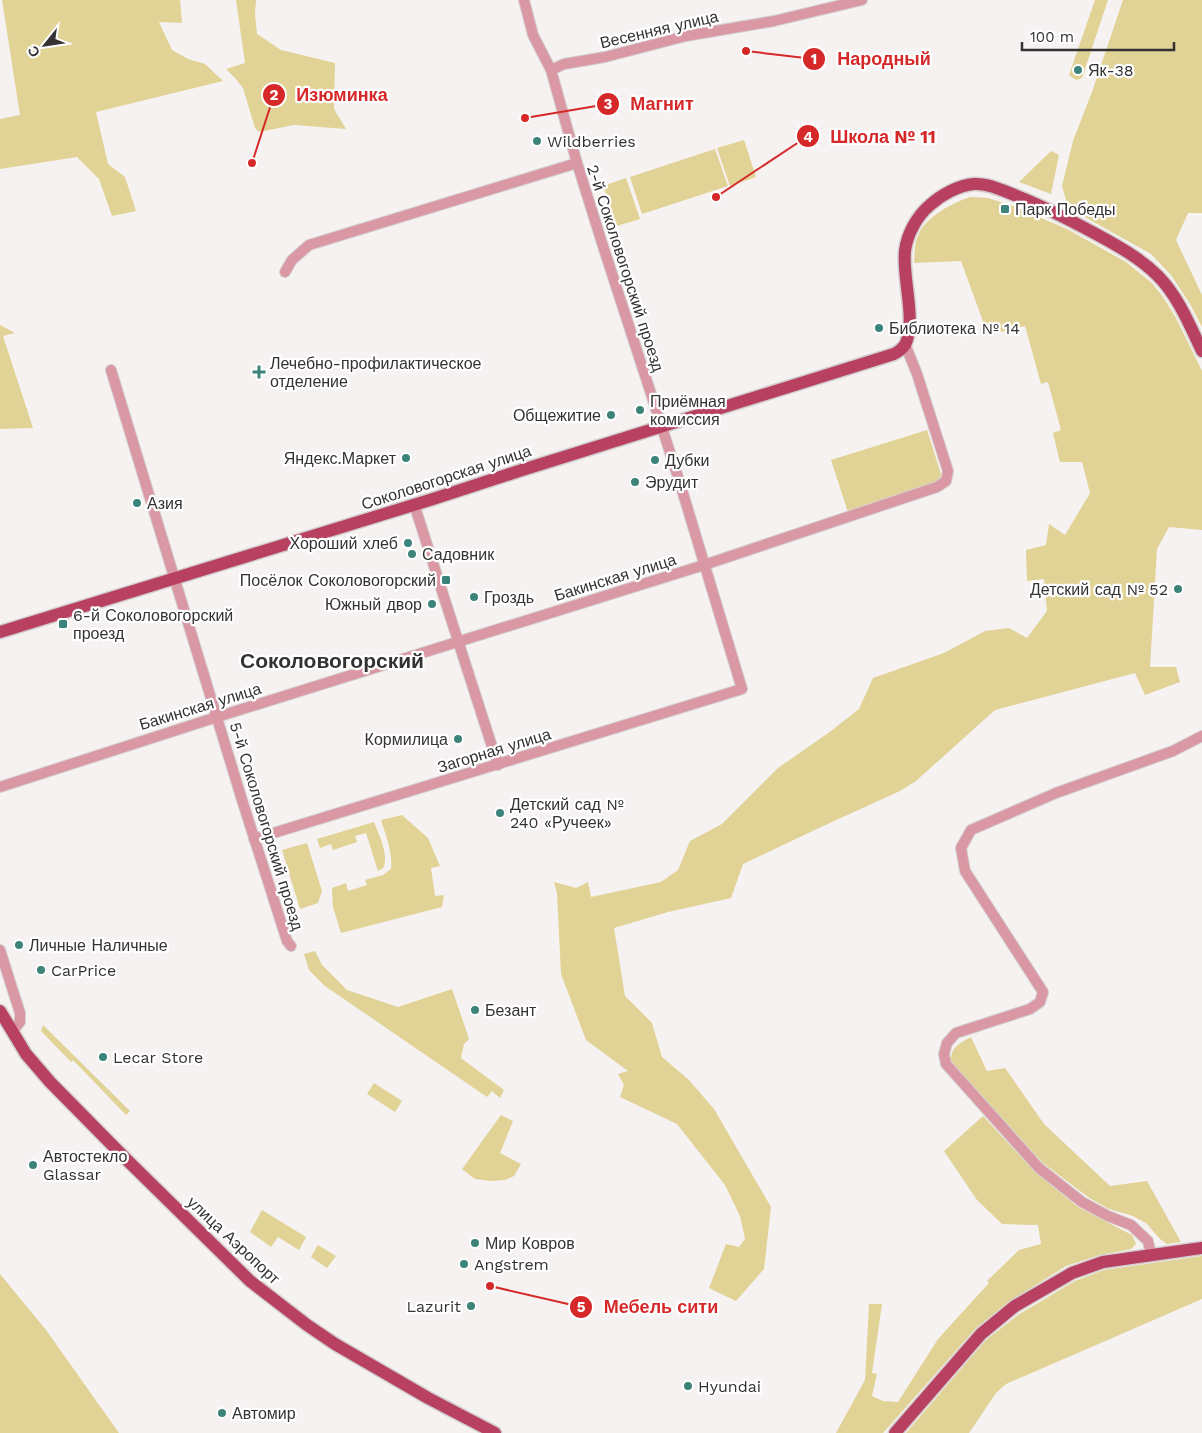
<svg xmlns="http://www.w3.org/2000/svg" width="1202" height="1433" viewBox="0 0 1202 1433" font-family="'Work Sans',sans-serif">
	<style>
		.green { fill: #e1d295 }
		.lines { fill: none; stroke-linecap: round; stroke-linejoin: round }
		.minor-casing { stroke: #d3cfcf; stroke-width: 12 }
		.primary-casing { stroke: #d3cfcf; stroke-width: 15 }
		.minor { stroke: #da97a4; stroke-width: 10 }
		.primary { stroke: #b84162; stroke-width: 12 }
		.poi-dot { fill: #3c837a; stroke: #fff; stroke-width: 2 }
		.labels { text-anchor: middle; stroke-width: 4.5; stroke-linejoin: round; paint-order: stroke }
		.street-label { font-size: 16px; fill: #343232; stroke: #fff }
		.poi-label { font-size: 16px; fill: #343232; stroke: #fff; text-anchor: start }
		.district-label { font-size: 21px; font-weight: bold; fill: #343232; stroke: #fff }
		.leader { fill: none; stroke: #d62828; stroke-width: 2 }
		.callout-dot { fill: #d62828; stroke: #fff; stroke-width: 2 }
		.mark-label { font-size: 15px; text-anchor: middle; font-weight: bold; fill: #fff }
		.callout-label { font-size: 18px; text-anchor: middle; font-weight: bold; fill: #d62828; stroke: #fff; stroke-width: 4.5; stroke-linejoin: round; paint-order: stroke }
	</style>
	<rect width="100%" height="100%" fill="#f6f2f1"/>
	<g class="green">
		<polygon points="2,0 180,0 182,23 159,22 172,50 188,59 205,64 223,81 96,112 108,164 125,177 136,211 112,216 99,179 77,157 0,169 0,119 20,115"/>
		<polygon points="236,0 256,0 255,14 257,34 281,50 335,63 334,109 346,129 294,125 259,132 255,128 243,88 236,79 226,69 245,63"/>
		<polygon points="1095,0 1108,0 1082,78 1076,80 1069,75"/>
		<polygon points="1123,0 1202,0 1202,213 1188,213 1176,240 1202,295 1202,327 1190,304 1171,275 1151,254 1083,216 1066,200 1062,186 1073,141 1092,92"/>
		<polygon points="744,140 756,177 730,186 717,148"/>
		<polygon points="715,149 728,186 642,214 630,177"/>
		<polygon points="1051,151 1059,155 1051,194 1019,182"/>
		<polygon points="626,178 640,219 617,226 603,186"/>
		<path d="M 970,197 L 988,198 L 1013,206 L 1067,229 L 1126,262 L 1152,283 L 1163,297 L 1176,318 L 1202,371 L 1202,530 L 1169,527 L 1157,549 L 1150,667 L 1176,667 L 1180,682 L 1145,695 L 1135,673 L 995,710 L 916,781 L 900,791 L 821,827 L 743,864 L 731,898 L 668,912 L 614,928 L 625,996 L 652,1023 L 662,1057 L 689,1080 L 714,1109 L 771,1207 L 764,1269 L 736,1301 L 709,1288 L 726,1244 L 739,1247 L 745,1239 L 740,1216 L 725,1185 L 677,1124 L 620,1097 L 624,1085 L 618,1074 L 628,1071 L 586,1040 L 561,974 L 557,893 L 554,882 L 576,888 L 588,882 L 591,897 L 661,882 L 678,870 L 690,841 L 722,824 L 778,768 L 831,731 L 859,709 L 873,678 L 944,653 L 985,631 L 1009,628 L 1027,638 L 1047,611 L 1044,579 L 1027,581 L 1026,550 L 1046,545 L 1049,524 L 1065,535 L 1090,493 L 1082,462 L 1060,462 L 1053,433 L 1061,430 L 1048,382 L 1041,384 L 1025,326 L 988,335 L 961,261 L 914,263 C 915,254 914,244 918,236 C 925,217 952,203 970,197 Z"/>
		<polygon points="0,325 15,333 3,336 33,428 0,429"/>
		<polygon points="927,430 941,474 940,479 935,484 848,512 831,460"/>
		<path d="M 402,815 L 428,838 L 440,866 L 431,868 L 435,896 L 444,895 L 442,907 L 341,933 L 333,907 L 332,888 L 346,883 L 348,891 L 367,885 L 365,880 L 383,875 L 391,869 C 393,853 386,836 381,820 Z"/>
		<path d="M 374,822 C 379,835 388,852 384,867 L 378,871 L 366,833 L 355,836 L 357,842 L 333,850 L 331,844 L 320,848 L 317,839 Z"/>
		<polygon points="307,843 322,891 318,903 300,909 282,850"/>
		<polygon points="315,951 322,965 347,990 398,1007 452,989 469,1039 464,1044 461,1058 504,1090 500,1098 492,1091 487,1097 325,986 309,970 304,954"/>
		<polygon points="43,1025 130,1111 126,1115 73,1060 71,1062 41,1031"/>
		<path d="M 971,1037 L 987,1071 L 1005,1068 L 1044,1124 L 1110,1186 L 1147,1181 L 1181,1242 L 1167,1244 L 1160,1239 L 1146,1223 L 1133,1216 L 1109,1209 L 1088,1197 L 1043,1163 L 951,1063 C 950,1047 959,1044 971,1037 Z"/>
		<polygon points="374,1083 402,1101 395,1112 367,1094"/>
		<polygon points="501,1115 513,1121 500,1153 521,1164 514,1176 505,1180 490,1181 475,1179 462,1169"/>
		<polygon points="983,1116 1036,1173 1078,1207 1132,1235 1136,1244 1131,1249 1100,1255 1066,1266 1010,1301 976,1328 883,1433 836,1433 865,1380 869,1304 882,1304 872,1373 877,1374 872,1396 883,1401 898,1402 938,1339 989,1283 987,1281 1019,1250 1041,1244 1038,1225 1002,1224 977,1200 944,1151"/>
		<polygon points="262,1210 306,1237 299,1250 278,1237 271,1247 250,1232"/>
		<polygon points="318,1245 336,1256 327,1268 311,1257"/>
		<polygon points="1202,1256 1202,1299 1006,1384 996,1393 969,1433 906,1433 986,1340 1018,1315 1075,1281 1104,1270"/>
		<polygon points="0,1274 46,1330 119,1433 0,1433"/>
	</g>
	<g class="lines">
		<defs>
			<g id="minor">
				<polyline points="551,70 564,64 605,57 686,36 774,21 862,0"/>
				<polyline points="285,272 292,260 309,245 577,163"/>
				<polyline points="111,370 242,800 287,941 291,946"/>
				<polyline points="414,504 498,765"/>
				<polyline points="0,787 217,717 704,565 937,487 946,481 948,471 917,374 905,344"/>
				<polyline points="254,839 742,689 679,480 602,243 577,163 551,70 533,35 524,0"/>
				<polyline points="0,950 20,1013 20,1022 12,1032"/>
				<polyline points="1151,1255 1148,1241 1131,1225 1108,1216 1082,1202 1039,1168 946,1064 944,1054 947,1043 956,1033 1030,1009 1040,1002 1043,992 965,871 961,848 971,830 1056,793 1173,751 1202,736"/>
			</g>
			<g id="primary">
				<path d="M 0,632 L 433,499 L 519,471 L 894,354 C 898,352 902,349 905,345 C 917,321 902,278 905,251 C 907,234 917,216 930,205 C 941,195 959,185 974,184 C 988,183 1004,191 1017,196 C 1045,207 1070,220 1096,234 C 1118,246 1140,258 1158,276 C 1178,296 1190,326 1202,351"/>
				<polyline points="0,1011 26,1054 50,1082 125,1158 250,1281 307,1325 335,1344 428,1398 495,1433"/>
				<polyline points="895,1433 981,1334 1015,1306 1072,1273 1103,1262 1202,1248"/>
			</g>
		</defs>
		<use href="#minor" class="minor-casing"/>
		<use href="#primary" class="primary-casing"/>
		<use href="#minor" class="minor"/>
		<use href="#primary" class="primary"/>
	</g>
	<g class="poi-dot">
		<circle cx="1078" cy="70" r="5"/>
		<circle cx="537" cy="141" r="5"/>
		<rect x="1000" y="204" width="10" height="10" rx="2.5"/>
		<circle cx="879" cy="328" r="5"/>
		<path d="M256.5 364.5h5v5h5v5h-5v5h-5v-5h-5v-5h5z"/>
		<circle cx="640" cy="410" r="5"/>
		<circle cx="611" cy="415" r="5"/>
		<circle cx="406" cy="458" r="5"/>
		<circle cx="655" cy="460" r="5"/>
		<circle cx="635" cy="482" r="5"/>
		<circle cx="137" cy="503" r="5"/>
		<circle cx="408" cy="543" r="5"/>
		<circle cx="412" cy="554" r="5"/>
		<rect x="441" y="575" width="10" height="10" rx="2.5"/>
		<circle cx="1178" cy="589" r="5"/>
		<circle cx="474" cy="597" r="5"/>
		<circle cx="432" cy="604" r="5"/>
		<rect x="58" y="619" width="10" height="10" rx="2.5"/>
		<circle cx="458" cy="739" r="5"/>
		<circle cx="500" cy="813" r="5"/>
		<circle cx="19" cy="945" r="5"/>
		<circle cx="41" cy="970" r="5"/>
		<circle cx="475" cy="1010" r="5"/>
		<circle cx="103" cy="1057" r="5"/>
		<circle cx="33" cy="1165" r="5"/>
		<circle cx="475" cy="1243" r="5"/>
		<circle cx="464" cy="1264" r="5"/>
		<circle cx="471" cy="1306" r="5"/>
		<circle cx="688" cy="1386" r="5"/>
		<circle cx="222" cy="1413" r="5"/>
	</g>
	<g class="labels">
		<g class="street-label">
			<text transform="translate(659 29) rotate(-13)" y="6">Весенняя улица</text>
			<text transform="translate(626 268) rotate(72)" y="6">2-й Соколовогорский проезд</text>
			<text transform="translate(446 477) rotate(-18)" y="6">Соколовогорская улица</text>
			<text transform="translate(615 577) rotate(-17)" y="6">Бакинская улица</text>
			<text transform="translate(200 706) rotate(-17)" y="6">Бакинская улица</text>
			<text transform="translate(494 750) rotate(-17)" y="6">Загорная улица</text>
			<text transform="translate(267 826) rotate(73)" y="6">5-й Соколовогорский проезд</text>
			<text transform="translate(234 1240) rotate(43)" y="6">улица Аэропорт</text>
		</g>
		<g class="poi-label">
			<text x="1088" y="76">Як-38</text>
			<text x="547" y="147">Wildberries</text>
			<text x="1015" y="215">Парк Победы</text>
			<text x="889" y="334">Библиотека № 14</text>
			<text x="270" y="369">Лечебно-профилактическое<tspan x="270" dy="18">отделение</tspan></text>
			<text x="650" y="407">Приёмная<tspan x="650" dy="18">комиссия</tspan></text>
			<text x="601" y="421" text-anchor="end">Общежитие</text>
			<text x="396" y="464" text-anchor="end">Яндекс.Маркет</text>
			<text x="665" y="466">Дубки</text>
			<text x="645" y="488">Эрудит</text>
			<text x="147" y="509">Азия</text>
			<text x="398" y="549" text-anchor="end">Хороший хлеб</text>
			<text x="422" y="560">Садовник</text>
			<text x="436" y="586" text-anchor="end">Посёлок Соколовогорский</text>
			<text x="1168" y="595" text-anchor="end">Детский сад № 52</text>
			<text x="484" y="603">Гроздь</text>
			<text x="422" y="610" text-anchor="end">Южный двор</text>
			<text x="73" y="621">6-й Соколовогорский<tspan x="73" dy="18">проезд</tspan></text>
			<text x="448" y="745" text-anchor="end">Кормилица</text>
			<text x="510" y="810">Детский сад №<tspan x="510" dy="18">240 «Ручеек»</tspan></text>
			<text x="29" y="951">Личные Наличные</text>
			<text x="51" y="976">CarPrice</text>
			<text x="485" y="1016">Безант</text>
			<text x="113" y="1063">Lecar Store</text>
			<text x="43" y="1162">Автостекло<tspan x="43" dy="18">Glassar</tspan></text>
			<text x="485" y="1249">Мир Ковров</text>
			<text x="474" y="1270">Angstrem</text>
			<text x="461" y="1312" text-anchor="end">Lazurit</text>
			<text x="698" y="1392">Hyundai</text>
			<text x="232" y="1419">Автомир</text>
		</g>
		<g class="district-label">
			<text x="332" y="668">Соколовогорский</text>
		</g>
	</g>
	<path class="leader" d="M746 51L814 59M252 163L274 95M525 118L608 104M716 197L808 136M490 1286L581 1307"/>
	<g class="callout-dot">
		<circle cx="746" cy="51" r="5"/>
		<circle cx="252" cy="163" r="5"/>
		<circle cx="525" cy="118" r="5"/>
		<circle cx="716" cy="197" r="5"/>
		<circle cx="490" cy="1286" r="5"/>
		<circle cx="814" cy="59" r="12"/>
		<circle cx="274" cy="95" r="12"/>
		<circle cx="608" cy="104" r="12"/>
		<circle cx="808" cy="136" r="12"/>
		<circle cx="581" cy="1307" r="12"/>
	</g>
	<g class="mark-label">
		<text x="814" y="64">1</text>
		<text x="274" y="100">2</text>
		<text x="608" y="109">3</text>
		<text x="808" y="142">4</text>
		<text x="581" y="1312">5</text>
	</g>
	<g class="callout-label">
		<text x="884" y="65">Народный</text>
		<text x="342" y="101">Изюминка</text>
		<text x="662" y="110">Магнит</text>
		<text x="883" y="143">Школа № 11</text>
		<text x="661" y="1313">Мебель сити</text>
	</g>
	<g transform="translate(45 45) rotate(240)" stroke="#ffffff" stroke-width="4" paint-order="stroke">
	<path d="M0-4L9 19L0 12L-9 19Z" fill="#343232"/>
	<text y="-8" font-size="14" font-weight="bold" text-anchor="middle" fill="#343232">С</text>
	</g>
	<path d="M1022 42v8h152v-8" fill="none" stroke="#343232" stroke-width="2.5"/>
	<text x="1030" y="42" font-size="15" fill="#343232" stroke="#ffffff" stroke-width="4" paint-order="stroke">100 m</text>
</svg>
